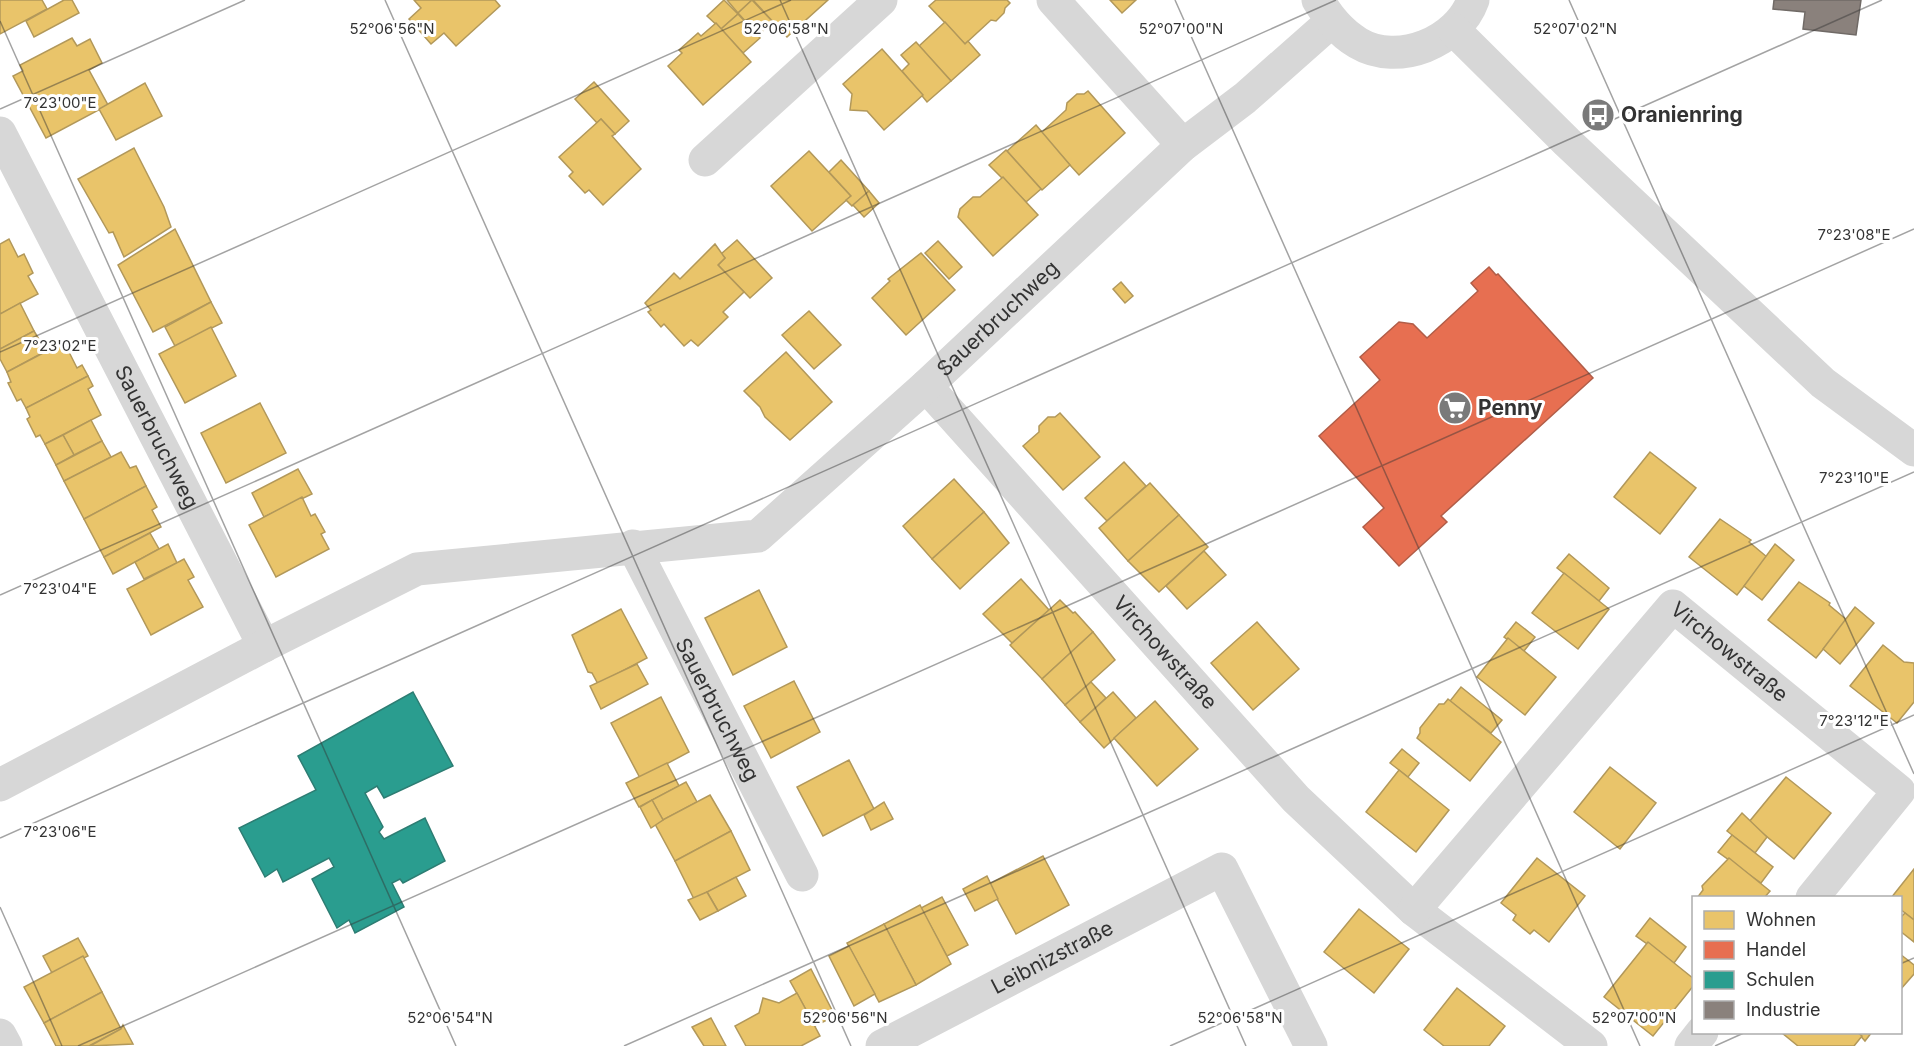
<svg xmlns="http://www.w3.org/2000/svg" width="1914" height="1046" viewBox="0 0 1914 1046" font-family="Inter,sans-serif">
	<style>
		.homes { fill: #e9c46a; stroke: #b2985a; stroke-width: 1.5 }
		.shops { fill: #e76f51; stroke: #b15d48; stroke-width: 1.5 }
		.schools { fill: #2a9d8f; stroke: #2d7d73; stroke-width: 1.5 }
		.industry { fill: #8a817c; stroke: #706a66; stroke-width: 1.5 }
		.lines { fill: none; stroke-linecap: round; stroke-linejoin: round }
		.minor { stroke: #d7d7d7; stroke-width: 33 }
		.tertiary { stroke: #d7d7d7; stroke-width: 33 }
		.ticks { fill: none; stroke: #333; stroke-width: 1.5; stroke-opacity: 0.45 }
		.labels { text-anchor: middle; stroke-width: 6; stroke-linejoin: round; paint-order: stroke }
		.poi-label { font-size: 21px; font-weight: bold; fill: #333; stroke: #fff; text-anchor: start }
		.street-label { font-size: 21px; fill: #333; stroke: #fff }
		.ticks-label { font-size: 15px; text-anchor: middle; fill: #333; stroke: #fff; stroke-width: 6; stroke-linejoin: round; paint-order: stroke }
	</style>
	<rect width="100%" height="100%" fill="#fff"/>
	<g class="homes">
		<polygon points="0,0 42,0 47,9 0,34"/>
		<polygon points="64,0 72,0 79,13 34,37 26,21"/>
		<polygon points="414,0 495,0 500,6 456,46 444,33 431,44 409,19 421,8"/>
		<polygon points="724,0 738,14 721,29 707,16"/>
		<polygon points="727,0 752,0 738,13"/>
		<polygon points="752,0 773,22 758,35 738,13"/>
		<polygon points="753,0 828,0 787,37"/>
		<polygon points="936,0 1007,0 1010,3 1005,8 1004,13 996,21 991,20 965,44 929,6"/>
		<polygon points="1110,0 1136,0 1122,13"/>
		<polygon points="738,14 760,38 743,53 721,29"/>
		<polygon points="945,22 965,44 968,41 980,55 951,81 919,46"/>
		<polygon points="716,23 751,62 703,105 668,66 682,53 679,50 698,33 701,36"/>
		<polygon points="72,38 77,46 90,39 102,63 89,70 108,105 46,138 13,76 23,71 20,65"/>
		<polygon points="916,42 951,81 927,102 902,71 909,64 901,55"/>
		<polygon points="882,49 923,95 884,130 867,111 850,110 852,94 843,84"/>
		<polygon points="594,82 629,121 615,134 601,119 597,123 575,99"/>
		<polygon points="145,83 162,116 116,140 99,109"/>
		<polygon points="1088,91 1125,133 1079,175 1041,133 1066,110 1067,103 1077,94 1084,94"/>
		<polygon points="601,119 615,134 612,136 641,169 603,205 589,190 585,193 569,176 573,172 559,157"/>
		<polygon points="1036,125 1070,165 1042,190 1007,151"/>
		<polygon points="134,148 164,207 171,227 124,257 113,232 109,233 78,179"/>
		<polygon points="1006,150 1041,189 1026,202 989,165"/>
		<polygon points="809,151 851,196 812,231 771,186"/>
		<polygon points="841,160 869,191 852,206 846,200 851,196 829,172"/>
		<polygon points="1003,177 1038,215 993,256 958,217 960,209 973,197 980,197"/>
		<polygon points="869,191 879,203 864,217 853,205"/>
		<polygon points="175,229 211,302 153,332 118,265"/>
		<polygon points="9,239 18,257 24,254 33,273 28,276 38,294 0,314 0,244"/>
		<polygon points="737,240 772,278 750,298 718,265 725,258 721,254"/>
		<polygon points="938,241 962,267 949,279 925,253"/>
		<polygon points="715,244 725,258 718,265 744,292 723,312 728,317 698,346 691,340 684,346 664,324 661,327 648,312 651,310 645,303 674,273 680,279"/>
		<polygon points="921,253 955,290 906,335 872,298 890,281 888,279"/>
		<polygon points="1121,282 1133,296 1125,303 1113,289"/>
		<polygon points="211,302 222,323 175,346 165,327"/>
		<polygon points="20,303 34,331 0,349 0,314"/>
		<polygon points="809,311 841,345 814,369 782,335"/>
		<polygon points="211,327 236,376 185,403 159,354"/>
		<polygon points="34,331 46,351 7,372 0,359 0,349"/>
		<polygon points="64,342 77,368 82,365 88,376 26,408 21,399 17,401 8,383 11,382 7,372"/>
		<polygon points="786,352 832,402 790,440 765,417 760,407 744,391"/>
		<polygon points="88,376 93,386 88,389 101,415 45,444 40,435 36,437 27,419 30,417 26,408"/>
		<polygon points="260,403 286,453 226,483 201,433"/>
		<polygon points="1060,413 1100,457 1063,490 1023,446 1039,432 1039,426 1048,417 1055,417"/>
		<polygon points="91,420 102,441 74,455 63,435"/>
		<polygon points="63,435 74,455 56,465 45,444"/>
		<polygon points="102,441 111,457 64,481 56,465"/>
		<polygon points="121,452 130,468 136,466 146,486 84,519 64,481"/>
		<polygon points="1650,452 1696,488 1660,534 1614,497"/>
		<polygon points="1124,462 1146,486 1107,521 1085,498"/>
		<polygon points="298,469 312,494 264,517 252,493"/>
		<polygon points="954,479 984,512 932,559 903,526"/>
		<polygon points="1150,483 1179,515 1128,561 1099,528"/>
		<polygon points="146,486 157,507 152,510 161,527 104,557 84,519"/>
		<polygon points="302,497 311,516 315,514 325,532 321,534 329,549 276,577 249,525"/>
		<polygon points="984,512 1009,543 960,589 932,559"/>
		<polygon points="1179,515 1208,547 1159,592 1128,561"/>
		<polygon points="1720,519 1751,540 1749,542 1767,557 1737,595 1689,557"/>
		<polygon points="150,533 159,549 113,574 104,557"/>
		<polygon points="168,544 177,563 144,579 135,562"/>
		<polygon points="1775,544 1794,560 1762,600 1744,586"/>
		<polygon points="1204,551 1226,575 1187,609 1166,586"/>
		<polygon points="1569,554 1609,588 1599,601 1557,568"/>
		<polygon points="184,559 194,577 188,580 203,607 151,635 127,589"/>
		<polygon points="1564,573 1609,609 1578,649 1532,613"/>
		<polygon points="1021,579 1049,610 1012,643 983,614"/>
		<polygon points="1799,582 1830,603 1829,605 1847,620 1816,658 1768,620"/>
		<polygon points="759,590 787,647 733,675 705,618"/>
		<polygon points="1060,600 1073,613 1075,612 1093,632 1042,679 1010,645"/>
		<polygon points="1855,607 1874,623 1840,664 1823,649"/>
		<polygon points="621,609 647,658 598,684 592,673 588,672 572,635"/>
		<polygon points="1257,622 1299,669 1253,710 1211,663"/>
		<polygon points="1516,622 1535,637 1524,651 1504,637"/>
		<polygon points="1093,632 1115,660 1065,705 1042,679"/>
		<polygon points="1508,638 1556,677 1525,715 1477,677"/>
		<polygon points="1883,645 1904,662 1914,663 1914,702 1897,723 1850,686"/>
		<polygon points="637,664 648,684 601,709 590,686"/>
		<polygon points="794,681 820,732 771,758 744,706"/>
		<polygon points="1091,682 1106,698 1080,722 1065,705"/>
		<polygon points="1461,687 1502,720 1491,733 1450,701"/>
		<polygon points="1113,692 1136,718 1104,748 1080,722"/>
		<polygon points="661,697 689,752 640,778 611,723"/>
		<polygon points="1448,699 1501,742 1470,781 1417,738 1420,733 1420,728 1439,704 1444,704"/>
		<polygon points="1155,701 1198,749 1157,786 1114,738"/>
		<polygon points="1402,749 1419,763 1408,777 1390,763"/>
		<polygon points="849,760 874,809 823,836 797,787"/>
		<polygon points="667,763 679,786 639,807 626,783"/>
		<polygon points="1610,767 1656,803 1620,849 1574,812"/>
		<polygon points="1399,770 1449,810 1416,852 1366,812"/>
		<polygon points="1786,777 1831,813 1794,859 1749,822"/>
		<polygon points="686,782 697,802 663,820 652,800"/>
		<polygon points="710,795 731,831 675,861 655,824"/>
		<polygon points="652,800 663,820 651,828 640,807"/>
		<polygon points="884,802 893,819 871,830 864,815"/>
		<polygon points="1742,813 1767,837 1755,853 1727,831"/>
		<polygon points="731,831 750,870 694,899 675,861"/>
		<polygon points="1732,835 1773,867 1761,883 1718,852"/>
		<polygon points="1043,856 1069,905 1016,934 989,884"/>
		<polygon points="1537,858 1585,896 1549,942 1534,930 1530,934 1513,920 1516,915 1501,903"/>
		<polygon points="1729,858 1770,891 1764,898 1697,898 1703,890 1702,886"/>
		<polygon points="1914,869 1914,920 1900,909 1900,898 1891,898"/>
		<polygon points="987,876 998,899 975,911 963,889"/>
		<polygon points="736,877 746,896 718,911 707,892"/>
		<polygon points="707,892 718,911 700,920 688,900"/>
		<polygon points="942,897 968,945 947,956 921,908"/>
		<polygon points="920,905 951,964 916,985 884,924"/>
		<polygon points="1359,909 1409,949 1374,993 1324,952"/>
		<polygon points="1905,913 1914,920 1914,942 1900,931 1900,918"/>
		<polygon points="1650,918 1686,947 1674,963 1636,936"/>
		<polygon points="884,924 916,985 879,1002 847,943"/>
		<polygon points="78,938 88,956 52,973 43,956"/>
		<polygon points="1648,942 1694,979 1694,985 1653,1036 1604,997"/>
		<polygon points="849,946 875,994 854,1006 829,956"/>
		<polygon points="1900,954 1914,965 1914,974 1900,990"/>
		<polygon points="83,956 102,992 44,1023 24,987"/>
		<polygon points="811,969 835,1016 815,1026 790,981"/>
		<polygon points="1457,988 1505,1026 1489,1046 1444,1046 1424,1030"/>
		<polygon points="102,992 121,1029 89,1046 56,1046 44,1023"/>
		<polygon points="797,993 820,1036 801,1046 746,1046 735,1026 759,1013 763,998 779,1003"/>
		<polygon points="711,1018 726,1046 704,1046 692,1027"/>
		<polygon points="123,1025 133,1044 90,1046 121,1029"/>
		<polygon points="1857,1032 1872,1032 1865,1041"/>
		<polygon points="1857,1032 1862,1036 1854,1046 1798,1046 1782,1033"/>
	</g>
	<polygon class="shops" points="1489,267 1496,275 1498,274 1593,378 1441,516 1447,522 1399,566 1363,527 1384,508 1319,436 1380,380 1360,357 1399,322 1413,324 1427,338 1478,291 1471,283"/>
	<polygon class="schools" points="413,692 453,766 384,798 377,786 365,793 383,827 379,832 384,839 425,818 445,861 403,883 400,879 392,883 404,907 355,933 349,920 337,928 312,879 334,867 329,858 283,882 277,869 265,877 239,828 316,790 298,756"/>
	<polygon class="industry" points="1774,0 1861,0 1856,35 1803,29 1805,12 1773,9"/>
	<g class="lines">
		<g class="minor">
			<polyline points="1053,0 1183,145"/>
			<path id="s1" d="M 0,133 L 264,646"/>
			<polyline points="705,160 881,0"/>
			<path id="s2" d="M 926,386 L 1296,799 L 1414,910 L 1591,1046"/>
			<path id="s3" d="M 633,546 L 802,875"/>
			<path id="s4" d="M 0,785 L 264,646 L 417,569 L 758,536 L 926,386 L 1183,145 L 1245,98 L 1331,22"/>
			<path id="s5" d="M 1414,910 L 1673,606 L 1899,791 L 1812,898"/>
			<polyline points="0,1035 6,1046"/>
			<path id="s6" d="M 882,1046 L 1222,869 L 1311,1046"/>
			<polyline points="1691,1046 1702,1032"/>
		</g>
		<g class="tertiary">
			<path d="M 1318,0 C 1329,18 1340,32 1358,43 C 1398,67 1458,42 1473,0"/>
			<polyline points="1454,30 1567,142 1823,383 1914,450"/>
		</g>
	</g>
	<path class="ticks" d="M 385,0 L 851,1046M 780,0 L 1246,1046M 1175,0 L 1640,1046M 1569,0 L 1914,774M 0,21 L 456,1046M 0,109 L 245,0M 0,352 L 791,0M 0,595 L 1336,0M 0,838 L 1882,0M 0,907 L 62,1046M 1900,964 L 1914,958M 78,1046 L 1914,229M 624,1046 L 1914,472M 1170,1046 L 1914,715M 1715,1046 L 1746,1032"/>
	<defs>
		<symbol id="bus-disc" viewBox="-11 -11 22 22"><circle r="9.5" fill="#7a7a7a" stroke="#fff"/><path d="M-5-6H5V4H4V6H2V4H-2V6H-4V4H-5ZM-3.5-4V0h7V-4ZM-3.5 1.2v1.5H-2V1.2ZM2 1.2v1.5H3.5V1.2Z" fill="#fff"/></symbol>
		<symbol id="supermarket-disc" viewBox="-11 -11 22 22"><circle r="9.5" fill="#7a7a7a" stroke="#fff"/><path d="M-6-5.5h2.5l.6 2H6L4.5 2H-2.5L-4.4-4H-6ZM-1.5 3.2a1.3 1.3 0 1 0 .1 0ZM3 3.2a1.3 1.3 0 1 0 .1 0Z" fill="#fff"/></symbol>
	</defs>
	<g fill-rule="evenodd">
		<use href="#bus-disc" x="1579" y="96" width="38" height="38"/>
		<use href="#supermarket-disc" x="1436" y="389" width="38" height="38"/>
	</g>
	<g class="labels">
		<g class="poi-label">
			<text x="1621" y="122">Oranienring</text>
			<text x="1478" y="415">Penny</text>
		</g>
		<g class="street-label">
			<text dy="7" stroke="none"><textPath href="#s4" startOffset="1136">Sauerbruchweg</textPath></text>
			<text dy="7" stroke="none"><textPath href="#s1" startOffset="342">Sauerbruchweg</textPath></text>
			<text dy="7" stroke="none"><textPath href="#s2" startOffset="358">Virchowstraße</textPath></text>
			<text dy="7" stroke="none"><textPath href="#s5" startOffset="472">Virchowstraße</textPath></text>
			<text dy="7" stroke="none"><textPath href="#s3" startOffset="184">Sauerbruchweg</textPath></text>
			<text dy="7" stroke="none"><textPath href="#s6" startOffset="192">Leibnizstraße</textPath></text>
		</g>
	</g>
	<g class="ticks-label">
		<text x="392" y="34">52°06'56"N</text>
		<text x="786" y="34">52°06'58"N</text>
		<text x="1181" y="34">52°07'00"N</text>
		<text x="1575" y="34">52°07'02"N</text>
		<text x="60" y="108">7°23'00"E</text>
		<text x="1854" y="240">7°23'08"E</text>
		<text x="60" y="351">7°23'02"E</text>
		<text x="1854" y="483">7°23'10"E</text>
		<text x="60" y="594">7°23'04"E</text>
		<text x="1854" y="726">7°23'12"E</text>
		<text x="60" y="837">7°23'06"E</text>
		<text x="450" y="1023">52°06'54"N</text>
		<text x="845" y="1023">52°06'56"N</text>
		<text x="1240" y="1023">52°06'58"N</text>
		<text x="1634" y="1023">52°07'00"N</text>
	</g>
	<rect x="1692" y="896" width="210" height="138" fill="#ffffff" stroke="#adadad" stroke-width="1.5"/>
	<rect x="1704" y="911" width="30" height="18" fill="#e9c46a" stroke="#adadad" stroke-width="1.5"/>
	<text x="1746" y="926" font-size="18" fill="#333333">Wohnen</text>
	<rect x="1704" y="941" width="30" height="18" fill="#e76f51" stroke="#adadad" stroke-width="1.5"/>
	<text x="1746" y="956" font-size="18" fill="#333333">Handel</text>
	<rect x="1704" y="971" width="30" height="18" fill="#2a9d8f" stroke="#adadad" stroke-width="1.5"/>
	<text x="1746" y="986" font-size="18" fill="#333333">Schulen</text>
	<rect x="1704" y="1001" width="30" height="18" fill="#8a817c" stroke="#adadad" stroke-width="1.5"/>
	<text x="1746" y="1016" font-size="18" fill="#333333">Industrie</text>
</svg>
